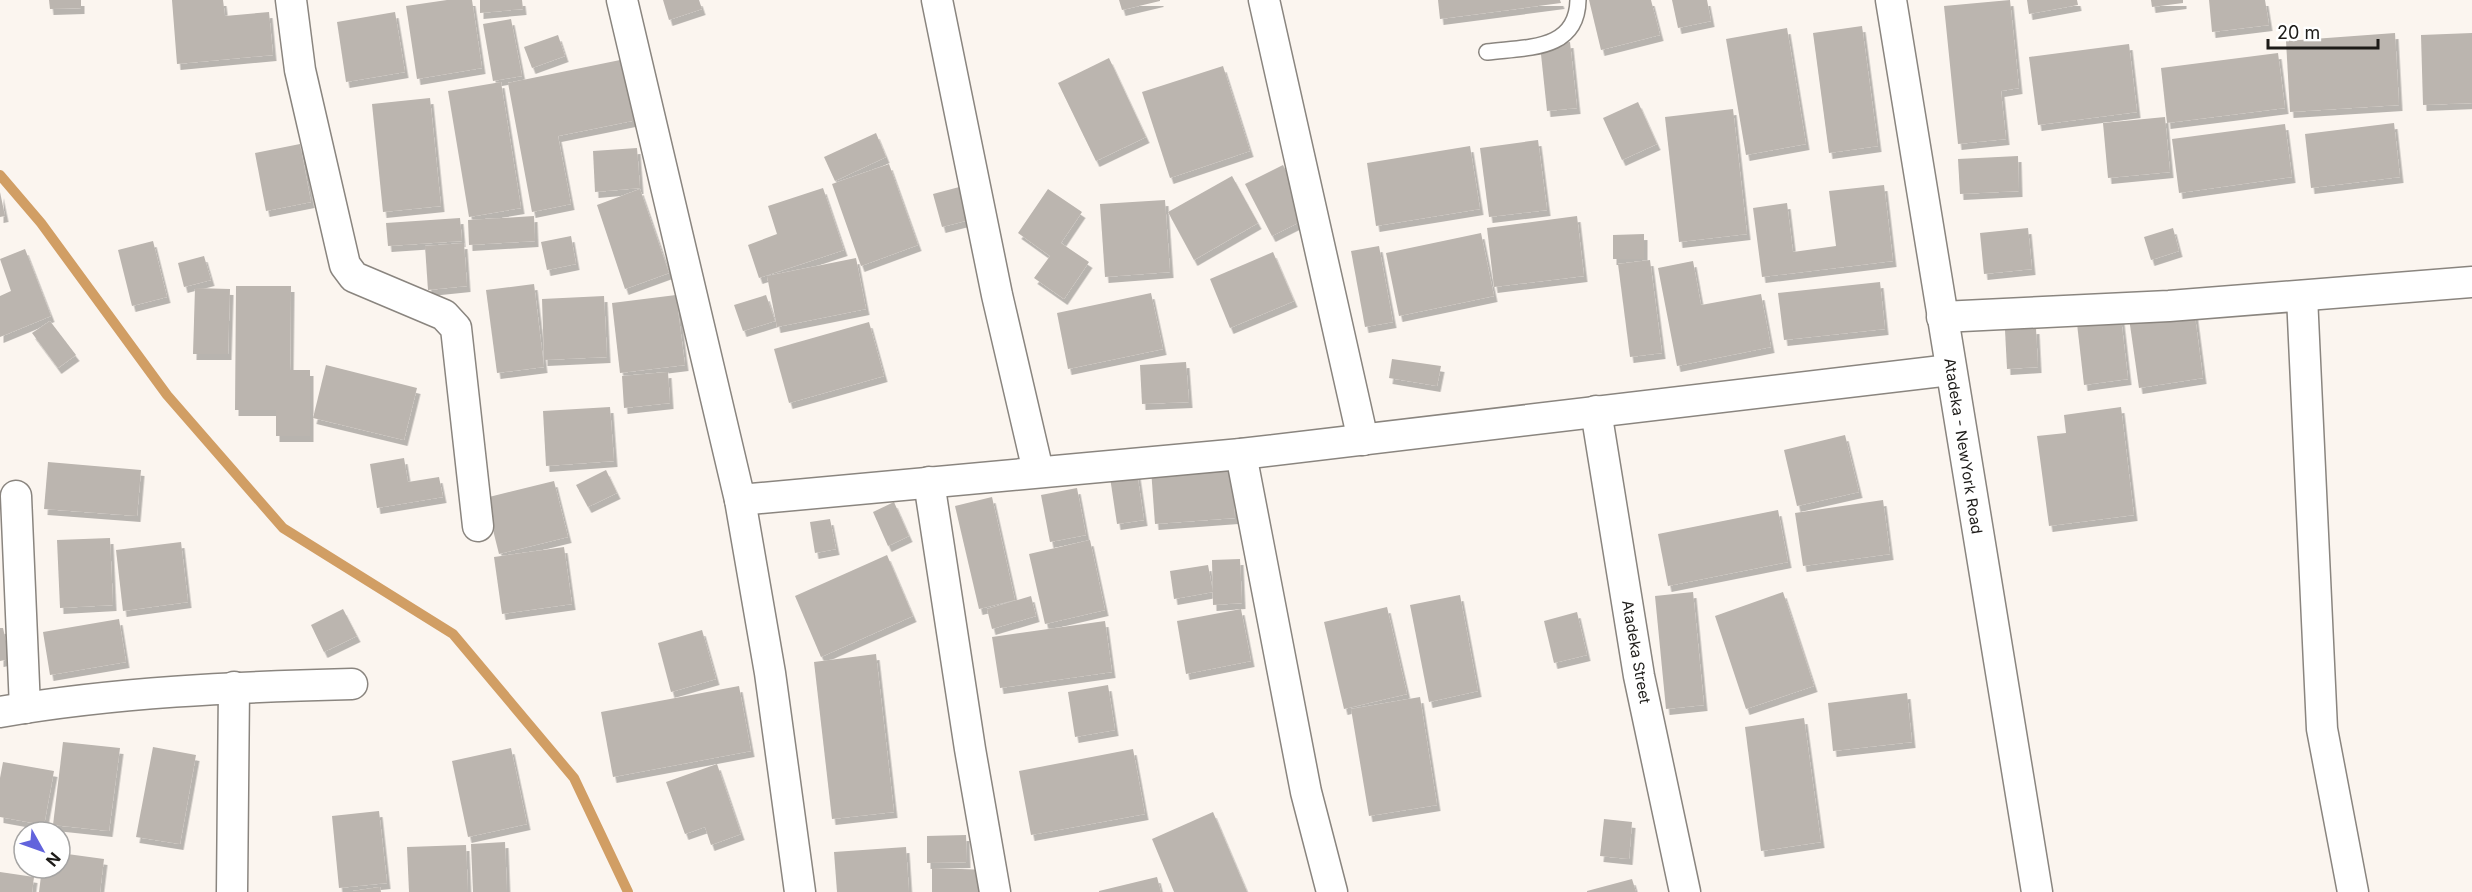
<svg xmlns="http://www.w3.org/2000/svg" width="2472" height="892" viewBox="0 0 2472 892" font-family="Inter,sans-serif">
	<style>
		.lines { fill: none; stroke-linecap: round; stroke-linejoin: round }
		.stream { stroke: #d19e64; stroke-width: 10 }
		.building { fill: #bbb5af; filter: url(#shadow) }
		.lane-casing { stroke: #8a857f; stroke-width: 18 }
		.street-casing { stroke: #8a857f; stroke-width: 33 }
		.lane { stroke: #fff; stroke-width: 15 }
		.street { stroke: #fff; stroke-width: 30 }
		.labels { text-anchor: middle; stroke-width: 4.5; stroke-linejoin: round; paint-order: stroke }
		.street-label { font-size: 15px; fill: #1d1b18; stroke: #fff }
	</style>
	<defs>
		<filter id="shadow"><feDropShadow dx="3.5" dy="6" stdDeviation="0" flood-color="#0004"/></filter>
	</defs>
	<rect width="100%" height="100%" fill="#fbf5ef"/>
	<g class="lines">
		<polyline class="stream" points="0,175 41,223 167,395 283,528 453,634 574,778 628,892"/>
	</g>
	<g class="building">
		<polygon points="49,0 81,0 81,8 50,9"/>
		<polygon points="172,0 223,0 225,16 269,12 273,55 177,64"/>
		<polygon points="447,0 472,0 482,68 417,79 406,6"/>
		<polygon points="480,0 522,0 523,9 480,13"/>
		<polygon points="663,0 699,0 702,9 669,20"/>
		<polygon points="1119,0 1160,0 1160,1 1122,10"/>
		<polygon points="1438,0 1560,0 1561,3 1440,19"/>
		<polygon points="1589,0 1651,0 1660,35 1601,50"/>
		<polygon points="1672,0 1707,0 1711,21 1678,28"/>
		<polygon points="2010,0 2019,88 2001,91 2006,139 1958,144 1944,6"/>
		<polygon points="2027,0 2077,0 2078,5 2029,14"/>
		<polygon points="2151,0 2183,0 2183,3 2152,7"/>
		<polygon points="2209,0 2265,0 2269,25 2212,32"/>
		<polygon points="395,12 405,72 346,82 337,22"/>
		<polygon points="511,19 522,76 493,81 483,24"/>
		<polygon points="1862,26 1878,146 1829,153 1813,33"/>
		<polygon points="1787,28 1806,144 1746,155 1726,39"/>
		<polygon points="2395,33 2399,105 2290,112 2286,41"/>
		<polygon points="2472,33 2472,103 2423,105 2421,35"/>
		<polygon points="558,35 565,56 532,68 524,47"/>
		<polygon points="1570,42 1577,108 1547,111 1540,45"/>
		<polygon points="2129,44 2137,112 2038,125 2029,57"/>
		<polygon points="2278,53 2285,108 2167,123 2161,68"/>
		<polygon points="1109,58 1146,137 1096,161 1058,83"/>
		<polygon points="625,59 637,120 558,136 571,204 532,212 508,83"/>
		<polygon points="1223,66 1250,151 1170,178 1142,92"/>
		<polygon points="501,82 521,208 469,217 448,91"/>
		<polygon points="430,98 441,206 383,212 372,104"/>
		<polygon points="1638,102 1657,144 1622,160 1603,118"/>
		<polygon points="1733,109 1747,234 1679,242 1665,117"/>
		<polygon points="2165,117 2170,172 2108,178 2103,123"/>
		<polygon points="2394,123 2400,177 2311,188 2305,134"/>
		<polygon points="2285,124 2292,177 2179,193 2172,139"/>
		<polygon points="876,133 886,157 835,181 824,157"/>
		<polygon points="1538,140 1547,210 1489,217 1480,148"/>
		<polygon points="300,144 311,202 266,211 255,153"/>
		<polygon points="1470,146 1480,209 1376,226 1367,163"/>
		<polygon points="637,148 640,188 595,192 593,151"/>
		<polygon points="2018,156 2019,191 1960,194 1958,159"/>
		<polygon points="889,164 918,245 861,266 832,184"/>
		<polygon points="1283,165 1310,217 1272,236 1245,184"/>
		<polygon points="1232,176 1258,223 1194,260 1168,212"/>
		<polygon points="1884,185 1893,261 1762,277 1753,208 1787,203 1793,252 1836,246 1829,191"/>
		<polygon points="963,186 973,219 942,227 933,194"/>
		<polygon points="823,188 844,250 759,278 748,245 777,234 768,206"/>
		<polygon points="640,189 669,273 625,289 597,205"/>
		<polygon points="1048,189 1082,212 1061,243 1089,262 1064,299 1034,278 1050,256 1018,233"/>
		<polygon points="0,192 5,216 0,217"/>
		<polygon points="1165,200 1170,272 1105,277 1100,204"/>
		<polygon points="534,216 535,241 469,245 468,220"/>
		<polygon points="1577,216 1584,276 1494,287 1487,228"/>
		<polygon points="460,218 462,241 388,246 386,223"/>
		<polygon points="2028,228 2032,269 1984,274 1980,233"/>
		<polygon points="2173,228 2179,251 2151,260 2144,237"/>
		<polygon points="1481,233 1494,296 1399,316 1386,253"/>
		<polygon points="1644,234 1644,259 1613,259 1613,235"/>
		<polygon points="571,236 576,264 547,270 541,242"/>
		<polygon points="153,241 167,297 132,306 118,250"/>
		<polygon points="464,243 467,286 428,290 425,246"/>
		<polygon points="1379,246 1393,322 1365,327 1351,251"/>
		<polygon points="25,249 51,316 0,337 0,296 11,291 0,259"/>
		<polygon points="1273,252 1294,301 1230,328 1210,279"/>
		<polygon points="204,256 211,280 184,287 178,263"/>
		<polygon points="856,258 866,309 777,327 767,276"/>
		<polygon points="1650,260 1662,353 1630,357 1618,264"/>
		<polygon points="1693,261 1701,305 1761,294 1771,347 1677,366 1658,268"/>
		<polygon points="1880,282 1885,329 1784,340 1778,293"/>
		<polygon points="534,284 544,367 497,373 486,290"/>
		<polygon points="236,286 291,286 290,370 310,370 310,436 276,436 276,410 235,410"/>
		<polygon points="195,288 230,289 228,354 193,354"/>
		<polygon points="1151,293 1163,349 1068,369 1057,313"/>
		<polygon points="676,295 685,365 620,373 612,303"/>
		<polygon points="766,295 775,321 743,331 734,305"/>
		<polygon points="604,296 607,357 544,360 542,299"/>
		<polygon points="2120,309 2128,379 2084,385 2076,315"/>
		<polygon points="2194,309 2203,378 2139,388 2129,318"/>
		<polygon points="50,321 76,355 58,368 32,333"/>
		<polygon points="869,322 884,376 789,403 774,349"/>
		<polygon points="2036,328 2038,367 2007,369 2005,330"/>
		<polygon points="1392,359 1441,366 1437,386 1389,378"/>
		<polygon points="1186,362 1189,402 1142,404 1140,365"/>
		<polygon points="326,365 417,388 404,440 313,418"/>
		<polygon points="668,372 670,403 624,408 622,376"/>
		<polygon points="610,407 614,461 546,466 543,411"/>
		<polygon points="2121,407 2134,515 2049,526 2037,436 2066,433 2064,415"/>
		<polygon points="1845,435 1859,492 1797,506 1784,450"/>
		<polygon points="404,458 408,482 439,477 443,497 377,508 370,464"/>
		<polygon points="1135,459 1144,520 1117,524 1108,464"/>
		<polygon points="48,462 141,470 137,516 44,509"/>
		<polygon points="1231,463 1235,518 1155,524 1151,469"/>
		<polygon points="606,470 617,493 588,507 576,485"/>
		<polygon points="554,481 568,537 499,554 485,498"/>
		<polygon points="1077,488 1086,535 1050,542 1041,495"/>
		<polygon points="992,497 1015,600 979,609 955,506"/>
		<polygon points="1883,500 1890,554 1803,566 1795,513"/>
		<polygon points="894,502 909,536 888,546 873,512"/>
		<polygon points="1778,510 1788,562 1668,586 1658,534"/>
		<polygon points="830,519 836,549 815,553 810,522"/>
		<polygon points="110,538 113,605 60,608 57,540"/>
		<polygon points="1090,540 1105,610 1045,624 1029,554"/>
		<polygon points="181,542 188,602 123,611 116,550"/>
		<polygon points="564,547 572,604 502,614 494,557"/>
		<polygon points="887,555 913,616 821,657 795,596"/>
		<polygon points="1240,559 1242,603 1213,605 1212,560"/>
		<polygon points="1208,565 1213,592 1174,599 1170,571"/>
		<polygon points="1693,592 1704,705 1666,709 1655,596"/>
		<polygon points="1783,592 1814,686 1746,709 1715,616"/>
		<polygon points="1460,595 1478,691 1429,702 1410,605"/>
		<polygon points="1031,596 1036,616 992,629 987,609"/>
		<polygon points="1387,607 1407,694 1344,709 1324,622"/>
		<polygon points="343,609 357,636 324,652 311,625"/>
		<polygon points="1241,609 1251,661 1186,674 1177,621"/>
		<polygon points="1577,612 1587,655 1554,663 1544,621"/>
		<polygon points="119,619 126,662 50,675 43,632"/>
		<polygon points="1105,621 1112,672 1000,688 992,637"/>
		<polygon points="0,628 3,628 10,659 0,661"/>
		<polygon points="702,630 716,679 671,692 658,643"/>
		<polygon points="876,654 894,812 832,819 814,662"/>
		<polygon points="1108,685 1115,730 1075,737 1068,692"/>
		<polygon points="739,686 751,751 613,777 601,712"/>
		<polygon points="1907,693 1912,742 1833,751 1828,703"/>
		<polygon points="1420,697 1437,805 1369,816 1351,709"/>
		<polygon points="1804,718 1821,842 1761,851 1745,727"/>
		<polygon points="63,742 120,748 109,831 53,825"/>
		<polygon points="153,747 196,755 180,844 136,837"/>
		<polygon points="511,748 527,824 468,837 452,761"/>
		<polygon points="1133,749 1145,814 1031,835 1019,771"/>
		<polygon points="3,762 54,771 44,825 0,817 0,778"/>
		<polygon points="717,764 741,834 711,845 705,827 685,834 666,782"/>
		<polygon points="379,811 387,883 339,888 332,816"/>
		<polygon points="1213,812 1247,892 1174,892 1152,839"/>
		<polygon points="1604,819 1632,822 1629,859 1600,856"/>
		<polygon points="966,835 967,862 927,863 927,836"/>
		<polygon points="505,842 507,892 473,892 471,844"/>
		<polygon points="466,845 468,892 409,892 407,847"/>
		<polygon points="906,847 909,892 837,892 834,852"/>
		<polygon points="60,853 104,859 100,892 39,892 42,868 60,868"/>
		<polygon points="932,868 989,870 989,892 932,892"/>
		<polygon points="0,872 34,877 32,892 0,892"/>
		<polygon points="1157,877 1161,892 1099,892 1099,891"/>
		<polygon points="1632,879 1636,892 1587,892 1587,891"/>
		<polygon points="380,887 381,892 353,892 353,891"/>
	</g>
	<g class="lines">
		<defs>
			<path id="lane" d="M 1487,52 C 1527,47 1577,51 1578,0"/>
			<g id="street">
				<polyline points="291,0 300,70 345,265 354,277 444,315 456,328 478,526"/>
				<polyline points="622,0 740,500 1241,454 1950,370"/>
				<polyline points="937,0 997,295 1038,471"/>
				<polyline points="1264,0 1363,440"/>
				<polyline points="1891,0 2037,892"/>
				<polyline points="2302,296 2322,729 2353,892"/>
				<polyline points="1942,317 2169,306 2472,282"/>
				<polyline points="1596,411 1639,676 1685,892"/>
				<polyline points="1241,454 1306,792 1332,892"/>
				<polyline points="929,482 970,749 995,892"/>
				<polyline points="16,496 25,708"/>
				<polyline points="740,500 770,673 800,892"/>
				<path d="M 0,712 C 116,692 234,687 352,684"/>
				<polyline points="232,892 234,687"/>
			</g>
		</defs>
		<use href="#lane" class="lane-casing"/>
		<use href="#street" class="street-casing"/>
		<use href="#lane" class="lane"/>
		<use href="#street" class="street"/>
	</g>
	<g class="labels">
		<g class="street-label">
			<text transform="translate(1963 446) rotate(81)" y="5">Atadeka - NewYork Road</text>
			<text transform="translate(1636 652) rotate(80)" y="5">Atadeka Street</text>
		</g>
	</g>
	<g transform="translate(42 850) rotate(130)"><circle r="28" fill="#ffffff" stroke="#a5a4a3" stroke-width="1.5"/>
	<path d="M0-4.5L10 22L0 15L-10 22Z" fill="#6263dc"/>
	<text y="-9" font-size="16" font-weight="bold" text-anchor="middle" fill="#1d1b18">N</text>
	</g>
	<path d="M2268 39v9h110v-9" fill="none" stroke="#1d1b18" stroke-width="3"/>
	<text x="2277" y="39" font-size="18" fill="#1d1b18" stroke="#ffffff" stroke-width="4.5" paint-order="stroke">20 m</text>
</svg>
